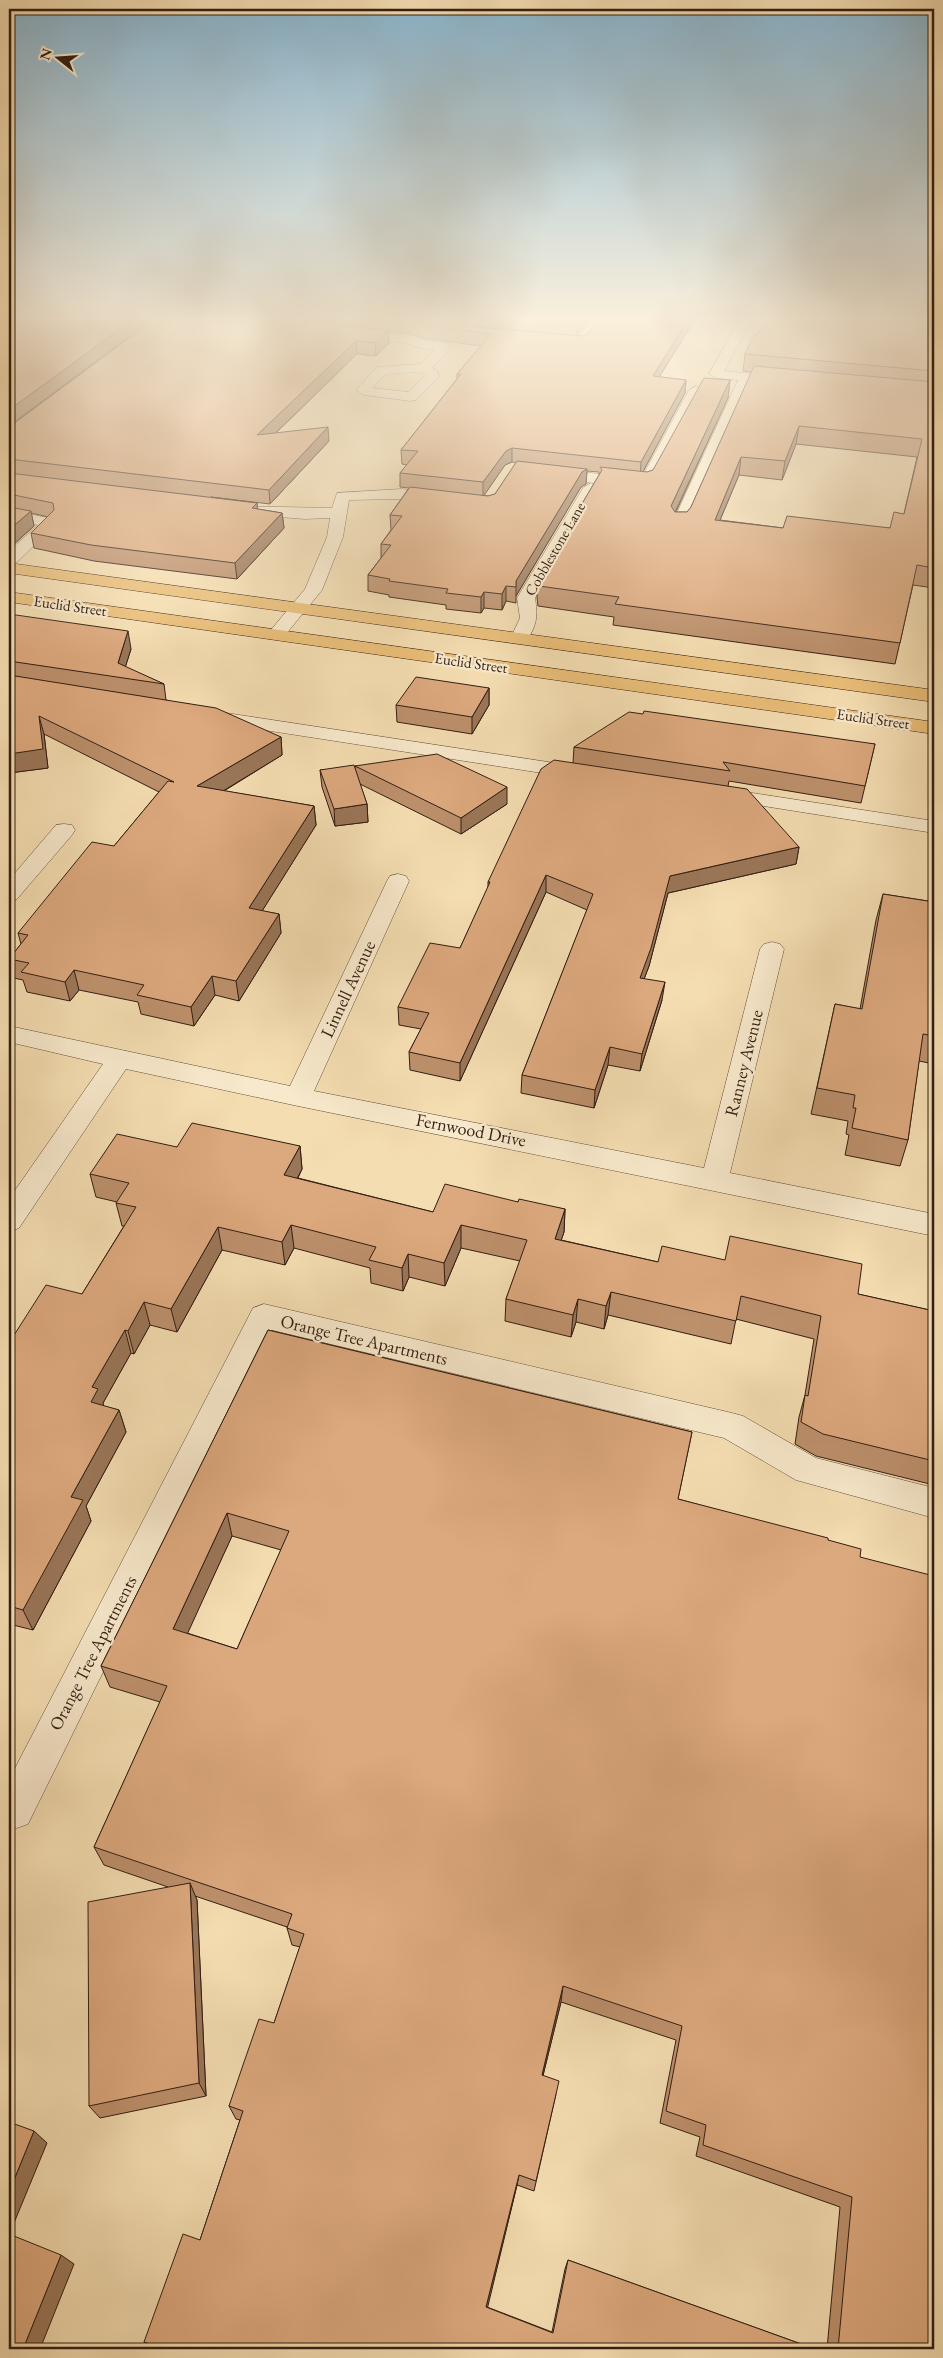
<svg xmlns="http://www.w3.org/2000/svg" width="943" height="2358" viewBox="0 0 943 2358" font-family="'EB Garamond',serif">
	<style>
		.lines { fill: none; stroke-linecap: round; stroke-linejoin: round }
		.minor-casing { stroke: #624e3a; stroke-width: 1 }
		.major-casing { stroke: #321e13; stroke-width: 1 }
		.minor { fill: #f8e9cc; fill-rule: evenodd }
		.major { fill: #eabe78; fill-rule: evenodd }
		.wall { fill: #bd906c; stroke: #321e13; fill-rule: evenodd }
		.shaded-wall { fill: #9a7658; stroke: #321e13 }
		.building { fill: #dca87d; stroke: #321e13; fill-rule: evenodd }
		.labels { text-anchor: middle; stroke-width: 4.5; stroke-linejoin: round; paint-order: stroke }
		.far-street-label { font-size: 15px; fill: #321e13; stroke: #f8e9cc }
		.street-label { font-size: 18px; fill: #321e13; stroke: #f8e9cc }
	</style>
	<rect width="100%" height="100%" fill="#f4ddb1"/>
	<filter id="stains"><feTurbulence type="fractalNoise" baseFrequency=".004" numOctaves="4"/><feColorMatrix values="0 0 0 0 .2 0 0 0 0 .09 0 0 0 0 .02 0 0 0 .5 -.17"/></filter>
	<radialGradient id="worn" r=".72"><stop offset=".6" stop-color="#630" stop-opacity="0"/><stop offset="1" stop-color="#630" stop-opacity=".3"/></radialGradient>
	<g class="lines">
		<defs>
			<g id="minor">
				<polygon points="590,321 602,321 586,346 555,345 549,341 555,337 577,339"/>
				<polygon points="739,321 751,321 724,371 786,377 793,381 786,385 751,381 687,526 685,529 673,529 671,526 738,380 716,378 709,374"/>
				<path d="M 351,329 L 409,335 L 423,340 L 450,344 L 451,347 L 432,368 L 437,371 L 439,377 L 416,400 L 411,401 L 364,395 L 356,390 L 377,367 L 420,364 L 435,350 L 420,348 L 406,343 L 347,336 L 345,333 ZM 421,372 L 425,376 L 408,392 L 372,388 L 386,374 Z"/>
				<polygon points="696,386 703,390 651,487 646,489 550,478 542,473 550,468 641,479 689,390"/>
				<path d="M 591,483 L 599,488 L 535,598 C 538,617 537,626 525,643 L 513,643 L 510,639 L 520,618 L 517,598 L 583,488 Z"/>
				<polygon points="402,489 443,494 449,496 451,499 449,502 443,504 402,499 349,500 343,537 322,590 282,639 270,639 267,635 270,631 305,589 327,537 330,518 305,519 241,514 235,512 233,509 235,506 332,508 337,493"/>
				<polygon points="9,510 54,519 56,524 15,564 9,565 9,551 38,525 9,520"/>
				<polygon points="213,711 581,767 588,769 591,773 588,777 581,779 206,721 203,717 206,713"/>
				<polygon points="720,788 934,821 934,833 713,798 710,794 713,790"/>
				<polygon points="64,824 72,825 75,830 72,835 17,899 9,901 9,880 56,825"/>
				<polygon points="398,874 406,876 409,881 314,1091 704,1168 760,949 764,944 772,942 780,944 784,949 730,1173 934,1214 934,1236 298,1106 126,1069 19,1228 9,1232 9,1199 103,1064 9,1042 9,1026 290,1086 387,881 390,876"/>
				<polygon points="264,1304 732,1413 743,1416 816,1458 934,1488 934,1518 796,1480 724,1438 272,1330 28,1824 14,1829 9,1827 9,1780 253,1308"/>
			</g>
			<g id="major">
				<polygon points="9,563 934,690 934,702 9,573"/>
				<polygon points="9,592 934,722 934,734 9,602"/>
			</g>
		</defs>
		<use href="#minor" class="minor-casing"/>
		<use href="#major" class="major-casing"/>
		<use href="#minor" class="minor"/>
		<use href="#major" class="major"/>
	</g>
	<g class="wall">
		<path d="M 9,321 L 150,321 L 9,426 L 12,425 L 152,321 L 588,321 L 577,335 L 582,336 L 588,334 L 597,321 L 694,321 L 659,377 L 686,380 L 685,393 L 643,472 L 647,472 L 653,470 L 730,380 L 728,398 L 676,512 L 687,512 L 691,507 L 752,372 L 743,371 L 745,354 L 757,335 L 934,321 L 934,588 L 913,585 L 895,664 L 613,625 L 614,617 L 538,606 L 537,598 L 538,578 L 599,475 L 599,472 L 587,471 L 586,484 L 581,487 L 516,596 L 516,603 L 506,601 L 502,610 L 484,608 L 481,613 L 446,609 L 446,605 L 389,597 L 389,595 L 368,591 L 368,575 L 381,558 L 381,544 L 391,530 L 390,515 L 409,488 L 400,487 L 400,473 L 407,465 L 402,464 L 401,450 L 457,379 L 457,374 L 481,346 L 423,338 L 409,333 L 388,331 L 389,343 L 376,356 L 357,354 L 276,433 L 329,441 L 270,504 L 211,497 L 257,503 L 257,509 L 282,513 L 284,528 L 237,579 L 94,561 L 34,548 L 31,533 L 48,517 L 31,513 L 34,526 L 14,544 L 9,544 ZM 796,444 L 917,457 L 904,514 L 890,528 L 783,528 L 720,520 L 739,475 L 782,480 ZM 512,462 L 516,463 L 495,494 L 488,496 L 484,495 L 505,465 Z"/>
		<polygon points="9,614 131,649 125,667 164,684 166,700 281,737 282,755 224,791 314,806 316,825 262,911 279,914 281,933 239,1001 215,995 194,1026 141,1014 138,1002 79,990 70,1001 27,992 23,980 14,978 9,959 21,944 18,933 114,846 159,792 44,734 48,768 9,773"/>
		<polygon points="489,688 489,705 472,734 397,722 396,705"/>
		<polygon points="875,744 861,803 729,781 728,786 799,847 796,864 668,893 649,966 644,979 662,1000 640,1071 608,1065 594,1108 521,1093 522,1075 587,910 546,892 460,1081 410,1070 409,1052 421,1029 399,1025 398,1007 460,948 488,888 488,882 573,763 574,747"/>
		<polygon points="355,766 507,804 461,834 360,784 367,804 368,822 335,826 322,787 320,770 355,770"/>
		<polygon points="883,894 934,902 934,1064 919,1061 908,1140 900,1166 845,1155 849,1135 846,1134 848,1121 811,1114 835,1004 860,1009 876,920"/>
		<polygon points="300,1146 302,1169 298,1178 433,1212 518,1202 565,1209 564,1232 561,1240 658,1262 858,1294 934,1311 934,1485 816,1456 795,1444 799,1417 805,1395 814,1339 736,1319 731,1344 608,1315 604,1329 576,1322 571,1337 505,1321 506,1299 520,1261 461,1248 445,1286 409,1277 403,1291 371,1283 370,1268 294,1248 285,1265 222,1250 177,1332 150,1325 134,1354 131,1353 103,1403 103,1406 119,1410 126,1432 86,1506 91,1521 33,1630 9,1624 9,1343 82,1294 124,1226 122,1226 116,1203 117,1202 96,1197 90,1174 177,1147"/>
		<path d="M 268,1330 L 692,1432 L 678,1499 L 828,1540 L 860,1557 L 934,2349 L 827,2349 L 840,2207 L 696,2156 L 700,2137 L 660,2123 L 676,2040 L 561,2002 L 543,2075 L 556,2094 L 534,2191 L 517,2185 L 487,2307 L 552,2332 L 565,2269 L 568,2260 L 815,2349 L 157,2349 L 144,2342 L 200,2240 L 240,2120 L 236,2119 L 229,2106 L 274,2023 L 300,1947 L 292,1945 L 287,1928 L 287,1927 L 195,1896 L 197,1900 L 206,2096 L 100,2118 L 89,2106 L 168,1887 L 104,1865 L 94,1847 L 160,1702 L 110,1687 L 101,1666 ZM 232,1536 L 281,1550 L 237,1649 L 187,1633 Z"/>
	</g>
	<g class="shaded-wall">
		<polygon points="131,321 150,321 9,426 9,410"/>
		<polygon points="579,321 588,321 576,337 577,324"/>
		<polygon points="687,321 694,321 651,390 653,376"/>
		<polygon points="388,330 389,343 376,356 375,343"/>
		<polygon points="356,341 357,354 259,449 257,435"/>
		<polygon points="686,380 685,393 640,477 641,462"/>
		<polygon points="730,380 728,398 669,525 671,506"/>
		<polygon points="799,426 796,444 782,480 785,461"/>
		<polygon points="328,427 329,441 270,504 269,490"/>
		<polygon points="512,448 512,462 505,465 483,497 483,482 506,451"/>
		<polygon points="741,457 739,475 712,539 715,520"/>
		<polygon points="587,469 586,484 581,487 516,596 516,581 582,472"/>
		<polygon points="257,503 258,518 252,508"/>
		<polygon points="31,511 34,526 14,544 10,529"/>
		<polygon points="282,513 284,528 237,579 235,563"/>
		<polygon points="506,586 506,601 502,610 502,594"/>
		<polygon points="484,592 484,608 481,613 481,597"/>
		<polygon points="128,631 131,649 122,678 118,663"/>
		<polygon points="489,688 489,705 472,734 472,717"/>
		<polygon points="39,716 44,734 48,768 9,773 9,754"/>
		<polygon points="281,737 282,755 200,805 197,786"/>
		<polygon points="507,787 507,804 461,834 461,818"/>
		<polygon points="367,804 368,822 335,826 334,809"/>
		<polygon points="314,806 316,825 252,927 249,908"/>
		<polygon points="799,847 796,864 668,893 649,966 638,995 640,978 670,876"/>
		<polygon points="546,875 546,892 460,1081 460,1063"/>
		<polygon points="279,914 281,933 239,1001 236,981"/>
		<polygon points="74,970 79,990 70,1001 65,982"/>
		<polygon points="212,976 215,995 194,1026 191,1007"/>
		<polygon points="665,982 662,1000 640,1071 642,1054"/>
		<polygon points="610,1047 608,1065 594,1108 595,1090"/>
		<polygon points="300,1146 302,1169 287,1198 284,1175"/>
		<polygon points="565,1209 564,1232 554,1262 555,1239"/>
		<polygon points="291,1225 294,1248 285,1265 282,1242"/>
		<polygon points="461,1225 461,1248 445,1286 444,1263"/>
		<polygon points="218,1227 222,1250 177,1332 171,1309"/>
		<polygon points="408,1254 409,1277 403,1291 402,1268"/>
		<polygon points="611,1292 608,1315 604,1329 606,1306"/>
		<polygon points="578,1299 576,1322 571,1337 573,1315"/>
		<polygon points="144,1302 150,1325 134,1354 128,1331"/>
		<polygon points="125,1330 131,1353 103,1403 105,1411 91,1402 92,1387"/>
		<polygon points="119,1410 126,1432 86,1506 91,1521 33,1630 23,1610 71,1497"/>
		<polygon points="227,1513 232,1536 180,1650 173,1629"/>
		<polygon points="190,1883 197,1900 206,2096 199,2083"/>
		<polygon points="563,1986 561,2002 540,2088 542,2075"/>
		<polygon points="34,2131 47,2143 9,2235 9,2192"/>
		<polygon points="519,2175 517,2185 486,2314 486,2307"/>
		<polygon points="61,2255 74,2264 40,2349 23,2349"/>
	</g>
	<g class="building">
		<polygon points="9,321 131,321 9,410"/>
		<polygon points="152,321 295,321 388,330 375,343 356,341 257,435 328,427 269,490 9,459 9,426 12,425"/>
		<polygon points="410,321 432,321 452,325 582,336 588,334 597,321 687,321 653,376 686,380 641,462 512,448 506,451 483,482 400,473 418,451 401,450 461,374 457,374 491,334 423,325"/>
		<polygon points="538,321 579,321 577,324"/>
		<polygon points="768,321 934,321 934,371 745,354 754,335 757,335 763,325 766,326"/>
		<path d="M 754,366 L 934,382 L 934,568 L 917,565 L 900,643 L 615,604 L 619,597 L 539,586 L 538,578 L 602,470 L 600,467 L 647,472 L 653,470 L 704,378 L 730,380 L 671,506 L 675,512 L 687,512 L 691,507 ZM 799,426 L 922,439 L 904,514 L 894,512 L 890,528 L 787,516 L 783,528 L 715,520 L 741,457 L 785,461 Z"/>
		<polygon points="517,461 587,469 582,472 516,581 516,587 506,586 502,594 484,592 481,597 446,593 448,589 389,581 390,579 368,575 391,545 381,544 402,516 390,515 410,487 488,496 495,494"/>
		<polygon points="9,473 257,503 252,508 282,513 235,563 91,545 31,533 54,510 53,503 9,494"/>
		<polygon points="9,507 31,511 10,529 9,529"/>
		<polygon points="9,614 128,631 118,663 164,684 9,661"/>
		<polygon points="9,675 216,708 281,737 197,786 314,806 249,908 279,914 236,981 212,976 191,1007 137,995 144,985 74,970 65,982 21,972 29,963 9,959 28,935 18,933 92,842 114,846 168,781 174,782 39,716 43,749 9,754"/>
		<polygon points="416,677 489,688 472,717 396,705"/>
		<polygon points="644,711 875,744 865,786 723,762 730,771 574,747 629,712 643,714"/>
		<polygon points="437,754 507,787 461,818 355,766"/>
		<polygon points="554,760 747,789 799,847 670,876 651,948 640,978 665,982 642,1054 610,1047 595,1090 522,1075 593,894 546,875 460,1063 409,1052 429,1013 398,1007 430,943 460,948 490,882 488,882 541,769"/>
		<polygon points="354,765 367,804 334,809 320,770"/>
		<polygon points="883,894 934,902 934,1036 923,1034 908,1140 852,1128 856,1108 853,1108 855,1095 817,1088 835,1004 862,1009"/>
		<polygon points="192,1123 300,1146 284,1175 433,1212 445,1184 518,1202 519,1199 565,1209 555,1239 658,1262 662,1246 725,1260 730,1236 862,1264 858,1294 934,1311 934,1461 823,1434 801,1422 805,1395 808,1396 821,1316 741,1296 736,1321 611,1292 606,1306 578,1299 573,1315 506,1299 527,1240 461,1225 444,1263 408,1254 402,1268 369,1260 376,1247 291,1225 282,1242 218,1227 171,1309 144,1302 128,1331 125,1330 92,1387 98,1389 91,1402 119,1410 71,1497 83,1500 23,1610 9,1606 9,1399 14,1391 9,1389 9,1343 46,1285 82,1294 136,1207 116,1203 129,1183 90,1174 117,1134 177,1147"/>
		<path d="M 268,1330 L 692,1432 L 678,1499 L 828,1538 L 828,1540 L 861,1549 L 860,1557 L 934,1576 L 934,2349 L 838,2349 L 852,2197 L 703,2145 L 706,2125 L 666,2111 L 682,2026 L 563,1986 L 542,2075 L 559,2081 L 536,2181 L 519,2175 L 486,2307 L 553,2333 L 568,2260 L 815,2349 L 163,2349 L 163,2348 L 144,2342 L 183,2234 L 200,2240 L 243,2111 L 229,2106 L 243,2065 L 259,2019 L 274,2023 L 304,1934 L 287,1928 L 292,1914 L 94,1847 L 167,1686 L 101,1666 ZM 227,1513 L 289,1531 L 237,1649 L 173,1629 Z"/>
		<polygon points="190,1883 199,2083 89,2106 88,1902"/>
		<polygon points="9,2122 34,2131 9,2192"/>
		<polygon points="9,2234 61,2255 23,2349 9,2349"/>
	</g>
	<linearGradient id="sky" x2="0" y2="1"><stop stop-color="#89b7d2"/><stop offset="0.49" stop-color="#faf0dc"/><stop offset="1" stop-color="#faf0dc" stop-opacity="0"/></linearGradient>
	<rect width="943" height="651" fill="url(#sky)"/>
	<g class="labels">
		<g class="far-street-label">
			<text transform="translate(555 549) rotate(-60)" y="5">Cobblestone Lane</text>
			<text transform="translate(70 606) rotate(8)" y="5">Euclid Street</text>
			<text transform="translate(471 663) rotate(8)" y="5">Euclid Street</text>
			<text transform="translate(873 719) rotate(8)" y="5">Euclid Street</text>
		</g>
		<g class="street-label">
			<text transform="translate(348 989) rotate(-65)" y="6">Linnell Avenue</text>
			<text transform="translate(744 1063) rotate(-76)" y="6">Ranney Avenue</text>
			<text transform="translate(471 1130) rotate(11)" y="6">Fernwood Drive</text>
			<text transform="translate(364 1340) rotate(13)" y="6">Orange Tree Apartments</text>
			<text transform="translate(93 1653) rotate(-63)" y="6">Orange Tree Apartments</text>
		</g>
	</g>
	<rect width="943" height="2358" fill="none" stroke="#f4ddb1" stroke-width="30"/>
	<rect x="10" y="10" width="923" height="2338" fill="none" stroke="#321e13" stroke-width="2.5"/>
	<rect x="15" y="15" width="913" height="2328" fill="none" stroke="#321e13"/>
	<g transform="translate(58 58) rotate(287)" stroke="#f8e9cc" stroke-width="4" paint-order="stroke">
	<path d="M0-4L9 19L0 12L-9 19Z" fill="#321e13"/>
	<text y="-8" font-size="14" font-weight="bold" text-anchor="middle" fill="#321e13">N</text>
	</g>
	<rect width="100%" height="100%" filter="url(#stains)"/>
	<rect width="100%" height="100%" fill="url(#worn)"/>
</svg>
